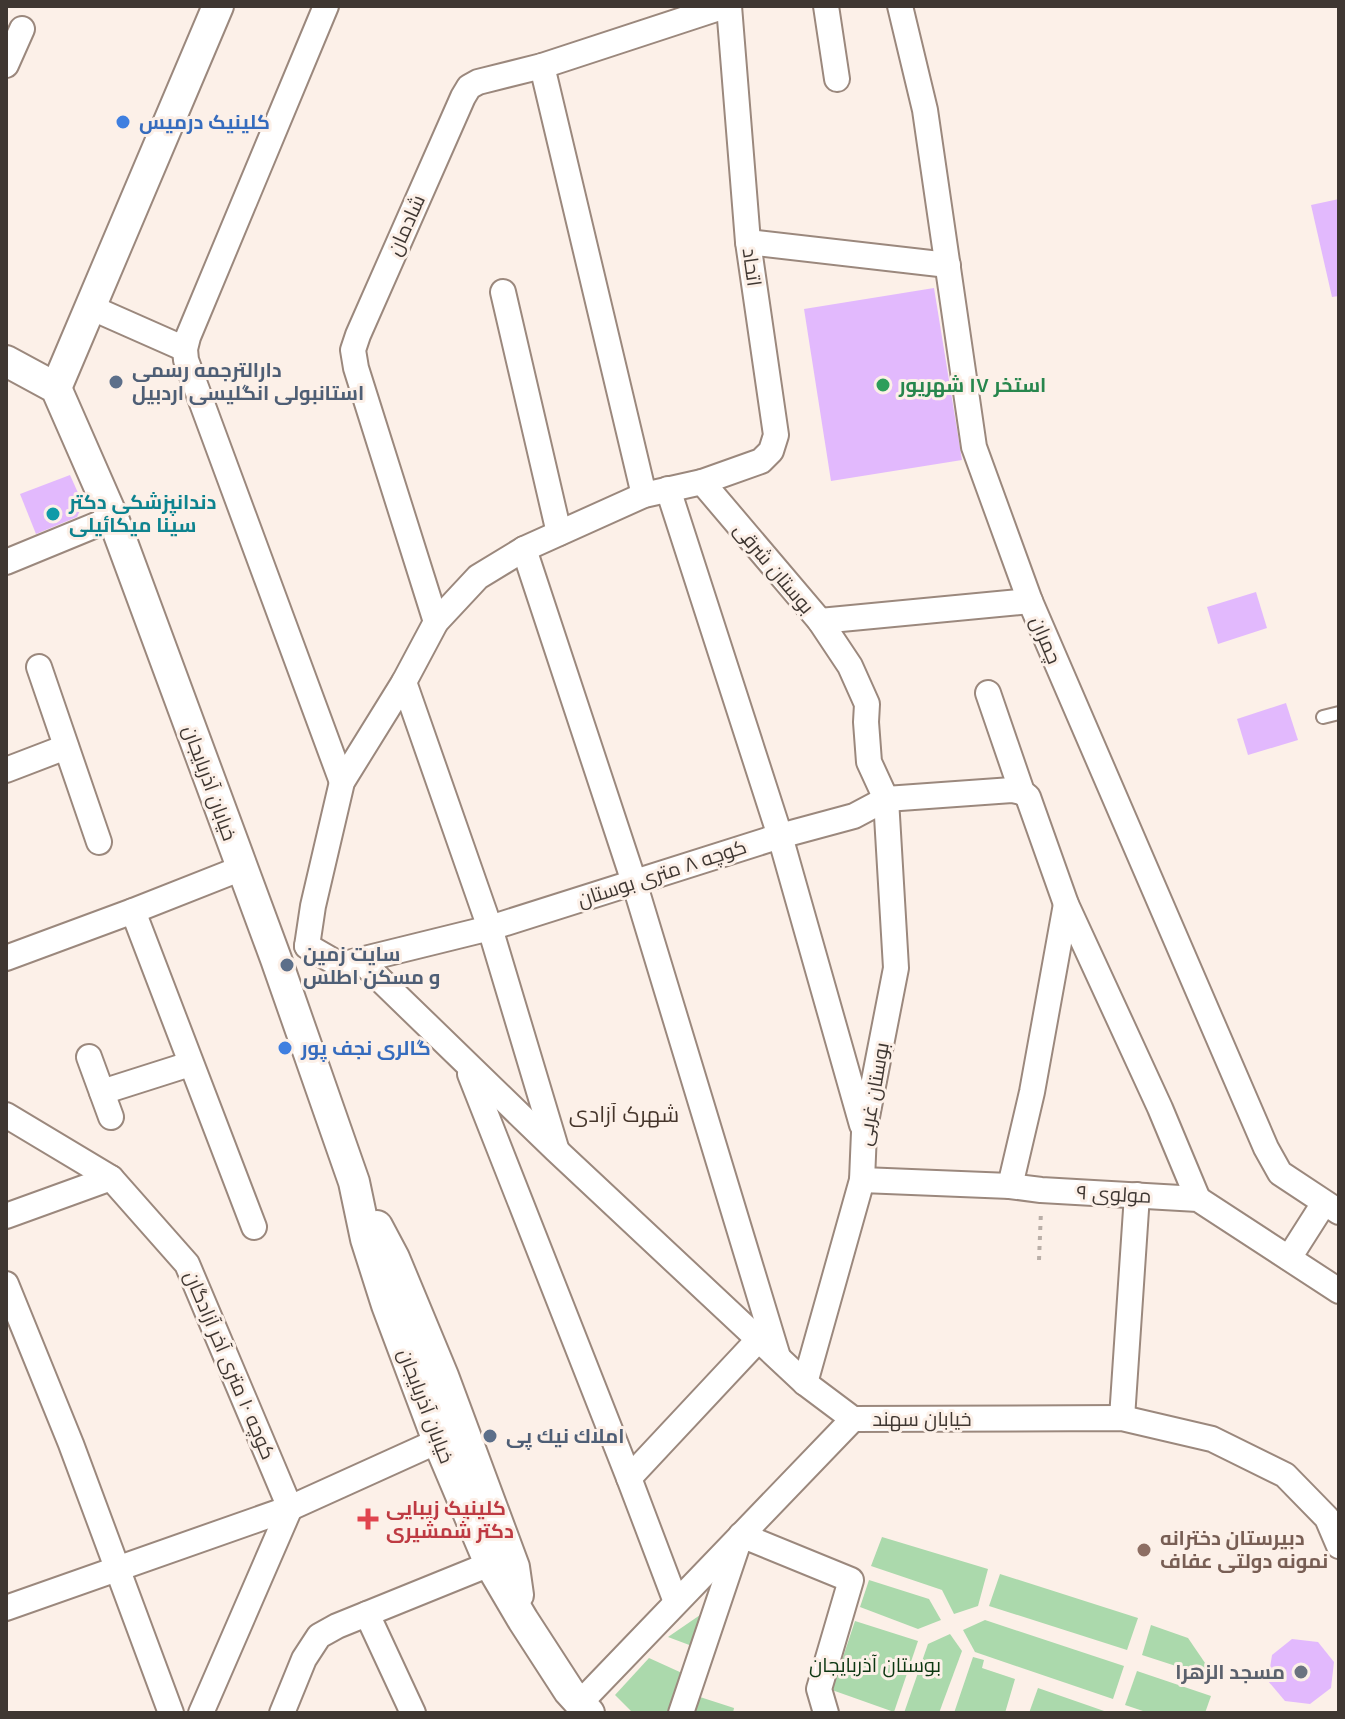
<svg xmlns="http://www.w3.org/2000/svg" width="1345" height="1719" viewBox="0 0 1345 1719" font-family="'Fira Sans',Cairo,sans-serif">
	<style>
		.green { fill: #abd9ac }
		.building { fill: #e2b9fd }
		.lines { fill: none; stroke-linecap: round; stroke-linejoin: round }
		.service-casing { stroke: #9b887d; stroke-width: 16 }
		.minor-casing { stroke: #9b887d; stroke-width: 28 }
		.tertiary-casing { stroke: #9b887d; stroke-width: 34 }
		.path { stroke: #baafa8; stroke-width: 4; stroke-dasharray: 4 6; stroke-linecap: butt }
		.service { stroke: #fff; stroke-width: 12 }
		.minor { stroke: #fff; stroke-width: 24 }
		.tertiary { stroke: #fff; stroke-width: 30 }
		.shop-dot { fill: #3f7fe0; stroke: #fcf0e8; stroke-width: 3 }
		.service-dot { fill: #5c6f8a; stroke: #fcf0e8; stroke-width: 3 }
		.leisure-dot { fill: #2e9e5b; stroke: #fcf0e8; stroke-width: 3 }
		.culture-dot { fill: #0f9aa8; stroke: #fcf0e8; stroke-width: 3 }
		.health-dot { fill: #e0444e; stroke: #fcf0e8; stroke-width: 3 }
		.education-dot { fill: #8d6e63; stroke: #fcf0e8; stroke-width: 3 }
		.worship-dot { fill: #6b7280; stroke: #fcf0e8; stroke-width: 3 }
		.labels { text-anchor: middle; stroke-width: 6; stroke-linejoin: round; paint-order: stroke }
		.shop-label { font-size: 20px; font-weight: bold; fill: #366cbe; stroke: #fcf0e8; text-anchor: start }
		.street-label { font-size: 20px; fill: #3f3732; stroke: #fcf0e8 }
		.service-label { font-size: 20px; font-weight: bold; fill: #4e5e75; stroke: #fcf0e8; text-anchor: start }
		.leisure-label { font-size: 20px; font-weight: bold; fill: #27864d; stroke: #fcf0e8; text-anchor: start }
		.culture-label { font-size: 20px; font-weight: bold; fill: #0d838f; stroke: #fcf0e8; text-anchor: start }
		.health-label { font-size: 20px; font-weight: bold; fill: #be3a42; stroke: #fcf0e8; text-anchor: start }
		.education-label { font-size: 20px; font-weight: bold; fill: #785e54; stroke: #fcf0e8; text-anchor: start }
		.park-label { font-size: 20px; fill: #0c3611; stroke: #fcf0e8 }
		.worship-label { font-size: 20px; font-weight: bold; fill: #5b616d; stroke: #fcf0e8; text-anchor: end }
		.neighbourhood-label { font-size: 22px; fill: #45352b; stroke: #fcf0e8 }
	</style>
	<rect width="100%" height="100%" fill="#fcf0e8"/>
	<g class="green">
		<polygon points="882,1537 988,1569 978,1606 954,1614 942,1590 871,1566"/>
		<polygon points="1000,1574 1138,1618 1127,1650 989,1606"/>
		<polygon points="869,1580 929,1599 941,1620 918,1629 860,1607"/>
		<polygon points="703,1613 692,1646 668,1637"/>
		<polygon points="985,1620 1124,1666 1113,1699 975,1652 963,1630"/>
		<polygon points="855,1621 918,1641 894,1712 832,1690"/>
		<polygon points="1151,1625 1188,1638 1216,1679 1142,1655"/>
		<polygon points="950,1634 962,1651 939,1713 904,1713 928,1644"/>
		<polygon points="973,1657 984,1660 982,1668 1015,1679 1005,1713 954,1713"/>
		<polygon points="649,1658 682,1673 667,1713 633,1713 615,1695"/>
		<polygon points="1137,1671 1211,1696 1205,1713 1149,1713 1125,1705"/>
		<polygon points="1038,1688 1107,1712 1105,1713 1029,1713"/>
		<polygon points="700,1697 734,1708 733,1713 693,1713"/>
	</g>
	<g class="building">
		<polygon points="1339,199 1339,296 1332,297 1311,205"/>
		<polygon points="934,288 962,460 831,481 804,309"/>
		<polygon points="70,475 83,504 77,517 36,534 20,494"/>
		<polygon points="1256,592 1267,628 1218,644 1207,607"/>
		<polygon points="1286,703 1298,740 1248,755 1237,719"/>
		<polygon points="1292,1639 1318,1642 1334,1662 1331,1688 1310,1704 1285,1701 1268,1681 1272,1655"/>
	</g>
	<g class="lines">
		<defs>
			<polyline id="service" points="1323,717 1339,713"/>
			<g id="minor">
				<polyline points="326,6 188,337 185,349 186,360 342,782"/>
				<polyline points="826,6 837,79"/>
				<polyline points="900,6 925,110 974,447 1030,601 1266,1148 1280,1173 1339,1212"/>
				<polyline points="6,65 22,29"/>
				<polyline points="542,66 644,495"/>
				<polyline points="748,242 948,265"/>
				<polyline points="503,292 559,533"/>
				<polyline points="90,307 185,349"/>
				<polyline points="702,482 820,621 850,666 867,704 866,722 869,762 886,799 896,968 864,1132 862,1180 805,1383"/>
				<polyline points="668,489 780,836 862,1125"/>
				<polyline points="524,549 634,882 778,1357"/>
				<polyline points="6,562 113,518"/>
				<polyline points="820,621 1030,601"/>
				<polyline points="436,622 356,368 353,350 358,335 463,97 469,87 478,82 542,66 725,6"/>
				<polyline points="39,667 99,842"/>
				<polyline points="404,682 490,928 556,1148"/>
				<polyline points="988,693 1022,792 1028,797 1066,904 1160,1108 1198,1199"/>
				<polyline points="6,770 66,747"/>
				<polyline points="133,911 254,1227"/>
				<polyline points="307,946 313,906 342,782 404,682 436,622 478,577 524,549 644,495 702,482 761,461 771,451 776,435 748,242 729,6"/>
				<polyline points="307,946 340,965 490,928 780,836 854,816 886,799 1012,790 1022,792"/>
				<polyline points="6,958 133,911 242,868"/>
				<polyline points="360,960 556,1150 805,1383 853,1419"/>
				<polyline points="89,1057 111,1117"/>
				<polyline points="470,1074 629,1478 676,1602"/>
				<polyline points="102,1092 190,1064"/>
				<polyline points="6,1115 111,1178 187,1264 290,1508 201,1713"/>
				<polyline points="862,1180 1010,1186 1041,1190 1198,1199 1339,1291"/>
				<polyline points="1010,1186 1032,1092 1066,904"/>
				<polyline points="6,1216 111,1178"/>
				<polyline points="1289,1258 1324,1203"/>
				<polyline points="6,1284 71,1444 171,1713"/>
				<polyline points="1122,1418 1137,1195"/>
				<polyline points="629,1478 759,1339"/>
				<polyline points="6,1608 290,1508 438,1441"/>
				<polyline points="367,1614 413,1713"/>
				<polyline points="579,1704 853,1419 1122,1418 1212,1439 1285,1475 1327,1518 1339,1546"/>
				<polyline points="282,1713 304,1659 319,1636 337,1626 490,1564"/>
				<polyline points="681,1713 741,1535 851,1580 819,1689 826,1713"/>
			</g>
			<g id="tertiary">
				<polyline points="6,361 56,388 113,518 276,959 354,1182 366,1239 387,1305 438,1441 490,1564 523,1620 569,1691 589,1713"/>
				<polyline points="56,388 218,6"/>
				<polyline points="377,1226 394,1258 443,1376 514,1567 518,1595"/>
			</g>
		</defs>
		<use href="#service" class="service-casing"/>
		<use href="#minor" class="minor-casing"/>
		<use href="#tertiary" class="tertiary-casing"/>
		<polyline class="path" points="1039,1260 1041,1211"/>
		<use href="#service" class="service"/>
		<use href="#minor" class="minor"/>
		<use href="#tertiary" class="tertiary"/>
	</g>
	<g class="shop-dot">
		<circle cx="123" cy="122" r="8"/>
		<circle cx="285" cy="1048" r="8"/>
	</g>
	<g class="service-dot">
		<circle cx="116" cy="382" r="8"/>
		<circle cx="287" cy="965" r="8"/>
		<circle cx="490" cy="1436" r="8"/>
	</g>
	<circle class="leisure-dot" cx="883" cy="385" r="8"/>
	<circle class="culture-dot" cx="53" cy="514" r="8"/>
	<path class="health-dot" d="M364 1507h8v8h8v8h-8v8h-8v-8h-8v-8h8z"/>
	<circle class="education-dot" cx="1144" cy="1550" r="8"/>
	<circle class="worship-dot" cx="1301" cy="1672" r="8"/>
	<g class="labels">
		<g class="shop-label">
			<text x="139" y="129">کلینیک درمیس</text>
			<text x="301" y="1055">گالری نجف پور</text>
		</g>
		<g class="street-label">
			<text transform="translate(406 225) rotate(-66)" y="7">شادمان</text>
			<text transform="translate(752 267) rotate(82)" y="7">اتحاد</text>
			<text transform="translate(774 568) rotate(50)" y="7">بوستان شرقی</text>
			<text transform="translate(1046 640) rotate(67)" y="7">چمران</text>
			<text transform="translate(210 783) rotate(70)" y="7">خیابان آذربایجان</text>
			<text transform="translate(662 873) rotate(-18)" y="7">کوچه ۸ متری بوستان</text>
			<text transform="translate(873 1094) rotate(-80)" y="7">بوستان غربی</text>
			<text transform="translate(1114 1194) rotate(3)" y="7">مولوی ۹</text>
			<text transform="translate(230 1365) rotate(67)" y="7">کوچه ۱۰ متری آخر آزادگان</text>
			<text transform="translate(426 1406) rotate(69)" y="7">خیابان آذربایجان</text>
			<text x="922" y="1426">خیابان سهند</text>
		</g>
		<g class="service-label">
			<text x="132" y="377">دارالترجمه رسمی<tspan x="132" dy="23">استانبولی انگلیسی اردبیل</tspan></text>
			<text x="303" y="961">سایت زمین<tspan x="303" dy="23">و مسکن اطلس</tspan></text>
			<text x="506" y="1443">املاك نيك پى</text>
		</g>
		<g class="leisure-label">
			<text x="899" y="392">استخر ١٧ شهریور</text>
		</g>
		<g class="culture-label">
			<text x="69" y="509">دندانپزشکی دکتر<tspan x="69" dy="23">سینا میکائیلی</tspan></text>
		</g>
		<g class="health-label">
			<text x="386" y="1515">کلینیک زیبایی<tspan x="386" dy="23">دکتر شمشیری</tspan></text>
		</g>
		<g class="education-label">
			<text x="1160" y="1545">دبیرستان دخترانه<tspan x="1160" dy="23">نمونه دولتی عفاف</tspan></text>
		</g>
		<g class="park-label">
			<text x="875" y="1672">بوستان آذربایجان</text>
		</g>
		<g class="worship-label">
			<text x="1285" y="1679">مسجد الزهرا</text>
		</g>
		<g class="neighbourhood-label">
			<text x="624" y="1122">شهرک آزادی</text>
		</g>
	</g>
	<rect width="1345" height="1719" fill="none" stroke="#3f3732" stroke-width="16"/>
</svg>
